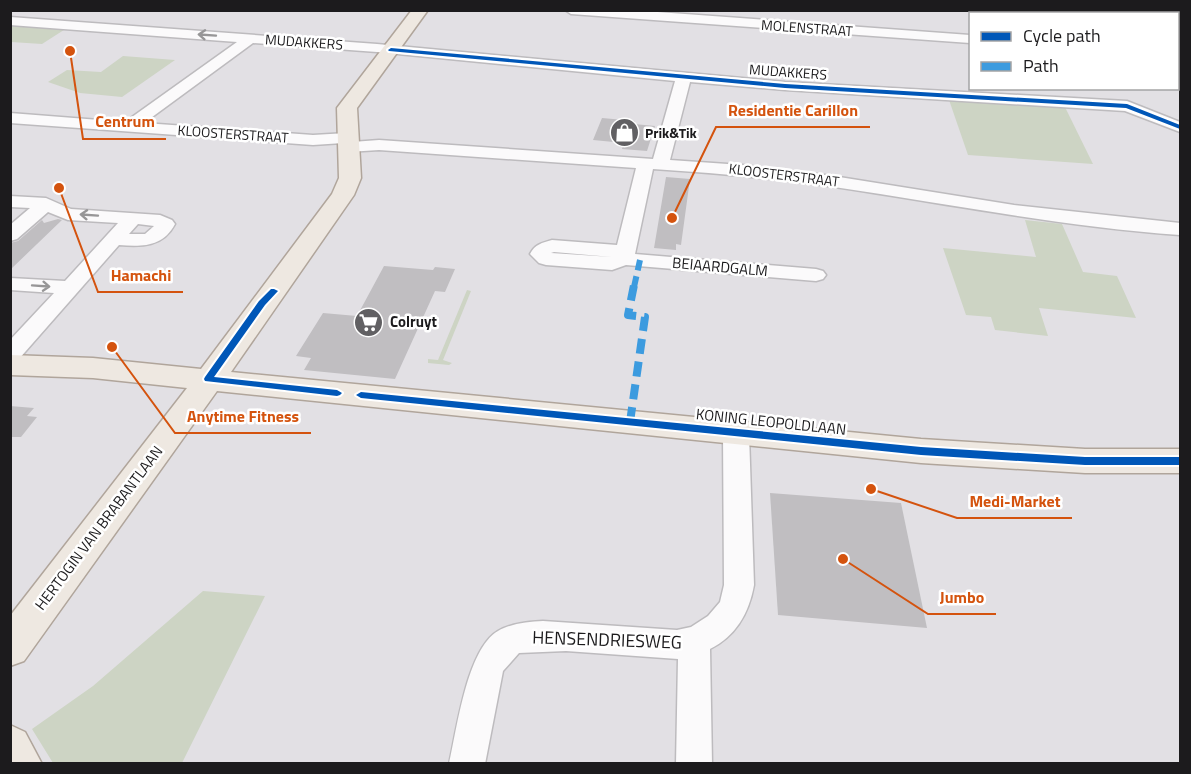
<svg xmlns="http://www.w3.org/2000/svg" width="1191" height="774" viewBox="0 0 1191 774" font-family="'Titillium Web',sans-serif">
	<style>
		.green { fill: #cdd4c4 }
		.building { fill: #c0bec1 }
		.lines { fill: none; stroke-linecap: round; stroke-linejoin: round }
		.minor-casing { stroke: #bdbbbe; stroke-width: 3 }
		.major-casing { stroke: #b0a59b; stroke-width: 3 }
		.minor { fill: #fbfafb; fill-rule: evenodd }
		.major { fill: #eee8e1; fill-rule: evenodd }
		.quiet-far1 { stroke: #3c9bdf; stroke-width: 6; stroke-dasharray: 11 6; stroke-linecap: butt }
		.quiet { stroke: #3c9bdf; stroke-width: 8; stroke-dasharray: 15 8; stroke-linecap: butt }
		.cycleway-casing { stroke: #fff; stroke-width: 4 }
		.cycleway { fill: #0057b8; fill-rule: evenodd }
		.oneway { stroke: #979697 }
		.labels { text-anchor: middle; stroke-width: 5; stroke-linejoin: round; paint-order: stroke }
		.far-street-label { font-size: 14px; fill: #1c1b1d; stroke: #fff }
		.far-poi-label { font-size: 14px; font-weight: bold; fill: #1c1b1d; stroke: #fff; text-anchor: start }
		.street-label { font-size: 15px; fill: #1c1b1d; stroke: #fff }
		.poi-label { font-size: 15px; font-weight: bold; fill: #1c1b1d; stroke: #fff; text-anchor: start }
		.near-street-label { font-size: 18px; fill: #1c1b1d; stroke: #fff }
		.leader { fill: none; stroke: #d4530e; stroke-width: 2 }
		.callout-dot { fill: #d4530e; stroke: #fff; stroke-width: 2 }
		.callout-label { font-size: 16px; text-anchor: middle; font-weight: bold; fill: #d4530e; stroke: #fff; stroke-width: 5; stroke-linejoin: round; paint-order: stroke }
	</style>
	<rect width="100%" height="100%" fill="#e2e0e4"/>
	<g class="green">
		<polygon points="13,24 67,28 42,44 11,42 10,26"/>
		<polygon points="123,56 175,60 122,97 80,93 48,82 67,70 101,72"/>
		<polygon points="948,97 1063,103 1093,164 968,155"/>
		<polygon points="1025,220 1062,224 1083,272 1117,276 1136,318 1039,308 1048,336 995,330 991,317 966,315 943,248 1036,257"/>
		<polygon points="467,290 471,291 443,360 452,363 449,365 428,363 428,359 438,360"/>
		<polygon points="203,591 265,596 182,763 53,763 32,729 93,686"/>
	</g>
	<g class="building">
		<polygon points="602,118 635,121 634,124 655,126 647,151 622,149 624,143 593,140"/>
		<polygon points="666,177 690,179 681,245 676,244 676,250 654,248"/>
		<polygon points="58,219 62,220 10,270 10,243 18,241 42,220 44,223"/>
		<polygon points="384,266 433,270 435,267 455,269 445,292 435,291 395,379 304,370 311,358 296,356 323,313 357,316"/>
		<polygon points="10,406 34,408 27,416 37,417 21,437 10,437"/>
		<polygon points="770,493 901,503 927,628 778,615"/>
	</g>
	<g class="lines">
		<defs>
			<g id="minor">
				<polygon points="565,10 630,10 970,35 970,43 571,14"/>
				<polygon points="1100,10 1113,10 1114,14 1101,14"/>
				<path d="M 10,17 L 377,44 L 785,82 L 1127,101 L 1180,122 L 1180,132 L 1125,111 L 785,90 L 690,82 L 670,160 L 742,165 L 833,176 L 1014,205 L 1180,223 L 1180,235 C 1064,227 950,204 834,187 C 774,178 714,173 653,169 L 635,254 L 816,269 L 823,271 L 826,275 L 823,279 L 816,281 L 626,265 L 612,270 L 546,265 L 539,263 L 530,254 C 535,244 542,243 552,240 L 617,245 L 636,168 L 379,150 L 348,152 L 340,147 L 343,143 L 313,145 L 10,123 L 10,113 L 125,122 L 237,42 L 10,25 ZM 253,43 L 377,52 L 675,81 L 653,159 L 379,140 L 352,142 L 355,138 L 347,133 L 313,135 L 144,123 ZM 554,252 L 612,257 L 551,253 Z"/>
				<rect x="1178" y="53" width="2" height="8"/>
				<path d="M 10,196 L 46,198 L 71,209 L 160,215 L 172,220 L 175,224 C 163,247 142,247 119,245 L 18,360 L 10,363 L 10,340 L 54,293 L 10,290 L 10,278 L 65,281 L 118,223 L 68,220 L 48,212 L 17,239 L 10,241 L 10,225 L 30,208 L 10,207 ZM 138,224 L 154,226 L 145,234 L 129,234 Z"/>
				<path d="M 736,425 L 745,427 L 749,434 L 754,585 C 749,613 736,636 710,649 L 712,764 L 676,764 L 678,659 L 566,651 L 519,653 L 503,671 L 485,764 L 449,764 C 457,729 467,649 498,631 C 512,623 528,622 543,621 L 677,630 L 691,627 L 708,616 L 720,602 L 724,585 L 723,434 L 727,427 Z"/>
			</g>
			<g id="major">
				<polygon points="412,10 428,10 357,108 361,178 354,195 231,372 921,439 1085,449 1180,449 1180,473 1085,473 921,463 217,391 24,661 10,666 10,616 187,388 93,378 10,375 10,355 93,358 201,369 332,194 339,178 337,108"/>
				<polygon points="10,725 25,732 42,764 10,764"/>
			</g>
		</defs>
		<use href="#minor" class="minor-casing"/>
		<use href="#major" class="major-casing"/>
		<use href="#minor" class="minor"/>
		<use href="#major" class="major"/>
		<polyline class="quiet-far1" points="634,287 640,260"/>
		<polyline class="quiet" points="630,422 645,317 628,315 634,285"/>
		<defs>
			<g id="cycleway">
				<polygon points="391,48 785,84 1127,104 1180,125 1180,129 1126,108 785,88 389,51 388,50"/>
				<polygon points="271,289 274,289 278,291 265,305 214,377 337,390 342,393 340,395 337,396 205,381 204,379 205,377 259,301"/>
				<polygon points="361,392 921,447 1085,457 1180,457 1180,465 1085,465 921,455 361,398 356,395"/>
			</g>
		</defs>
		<use href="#cycleway" class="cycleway-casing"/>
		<use href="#cycleway" class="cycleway"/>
	</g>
	<defs><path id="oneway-shaft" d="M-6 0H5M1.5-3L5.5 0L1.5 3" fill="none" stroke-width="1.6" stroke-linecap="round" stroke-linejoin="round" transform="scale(1.5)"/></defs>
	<g class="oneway">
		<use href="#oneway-shaft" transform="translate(207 35) rotate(-176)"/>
		<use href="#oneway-shaft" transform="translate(89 215) rotate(-176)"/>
		<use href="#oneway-shaft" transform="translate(41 286) rotate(4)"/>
	</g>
	<defs>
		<symbol id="shop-disc" viewBox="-11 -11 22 22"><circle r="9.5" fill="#616063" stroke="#fff"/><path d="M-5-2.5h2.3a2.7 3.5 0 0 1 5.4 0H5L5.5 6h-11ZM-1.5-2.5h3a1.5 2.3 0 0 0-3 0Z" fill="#fff"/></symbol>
		<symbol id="supermarket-disc" viewBox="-11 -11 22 22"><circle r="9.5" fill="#616063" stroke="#fff"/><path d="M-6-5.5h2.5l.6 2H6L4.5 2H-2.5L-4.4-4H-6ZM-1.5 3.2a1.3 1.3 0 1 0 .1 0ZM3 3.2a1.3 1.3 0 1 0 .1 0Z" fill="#fff"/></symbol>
	</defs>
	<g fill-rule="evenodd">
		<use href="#shop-disc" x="608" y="116" width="33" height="33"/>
		<use href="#supermarket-disc" x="352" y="306" width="33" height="33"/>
	</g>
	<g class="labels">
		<g class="far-street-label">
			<text transform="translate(807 28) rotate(4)" y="5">MOLENSTRAAT</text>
			<text transform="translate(304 42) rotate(4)" y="5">MUDAKKERS</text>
			<text transform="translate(788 72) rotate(4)" y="5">MUDAKKERS</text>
			<text transform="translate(233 134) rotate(4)" y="5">KLOOSTERSTRAAT</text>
			<text transform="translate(784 175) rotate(7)" y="5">KLOOSTERSTRAAT</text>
		</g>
		<g class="far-poi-label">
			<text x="645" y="138">Prik&amp;Tik</text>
		</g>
		<g class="street-label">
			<text transform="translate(720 267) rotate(5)" y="5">BEIAARDGALM</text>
			<text transform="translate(771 422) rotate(6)" y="5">KONING LEOPOLDLAAN</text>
			<text transform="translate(99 528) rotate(-53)" y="5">HERTOGIN VAN BRABANTLAAN</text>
		</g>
		<g class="poi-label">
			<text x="390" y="327">Colruyt</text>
		</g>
		<g class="near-street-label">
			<text transform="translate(607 640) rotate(2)" y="6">HENSENDRIESWEG</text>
		</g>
	</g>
	<path class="leader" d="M672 218L716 127H870M70 51L83 139H166M59 188L98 292H183M112 347L175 433H311M871 489L957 518H1072M843 559L928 614H996"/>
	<g class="callout-dot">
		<circle cx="672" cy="218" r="6"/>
		<circle cx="70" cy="51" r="6"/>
		<circle cx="59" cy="188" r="6"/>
		<circle cx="112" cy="347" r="6"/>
		<circle cx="871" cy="489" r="6"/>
		<circle cx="843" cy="559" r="6"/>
	</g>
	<g class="callout-label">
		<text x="793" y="116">Residentie Carillon</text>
		<text x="125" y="127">Centrum</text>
		<text x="141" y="281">Hamachi</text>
		<text x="243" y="422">Anytime Fitness</text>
		<text x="1015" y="507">Medi-Market</text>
		<text x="962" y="603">Jumbo</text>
	</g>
	<rect width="1191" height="774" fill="none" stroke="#1c1b1d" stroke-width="24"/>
	<rect x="969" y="12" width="210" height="78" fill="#ffffff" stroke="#a4a4a5" stroke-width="1.5"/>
	<rect x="981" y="32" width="30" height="9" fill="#0057b8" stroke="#a4a4a5" stroke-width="1.5"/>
	<text x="1023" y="42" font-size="18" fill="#1c1b1d">Cycle path</text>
	<rect x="981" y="62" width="30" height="9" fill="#3c9bdf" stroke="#a4a4a5" stroke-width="1.5"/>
	<text x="1023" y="72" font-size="18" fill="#1c1b1d">Path</text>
</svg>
